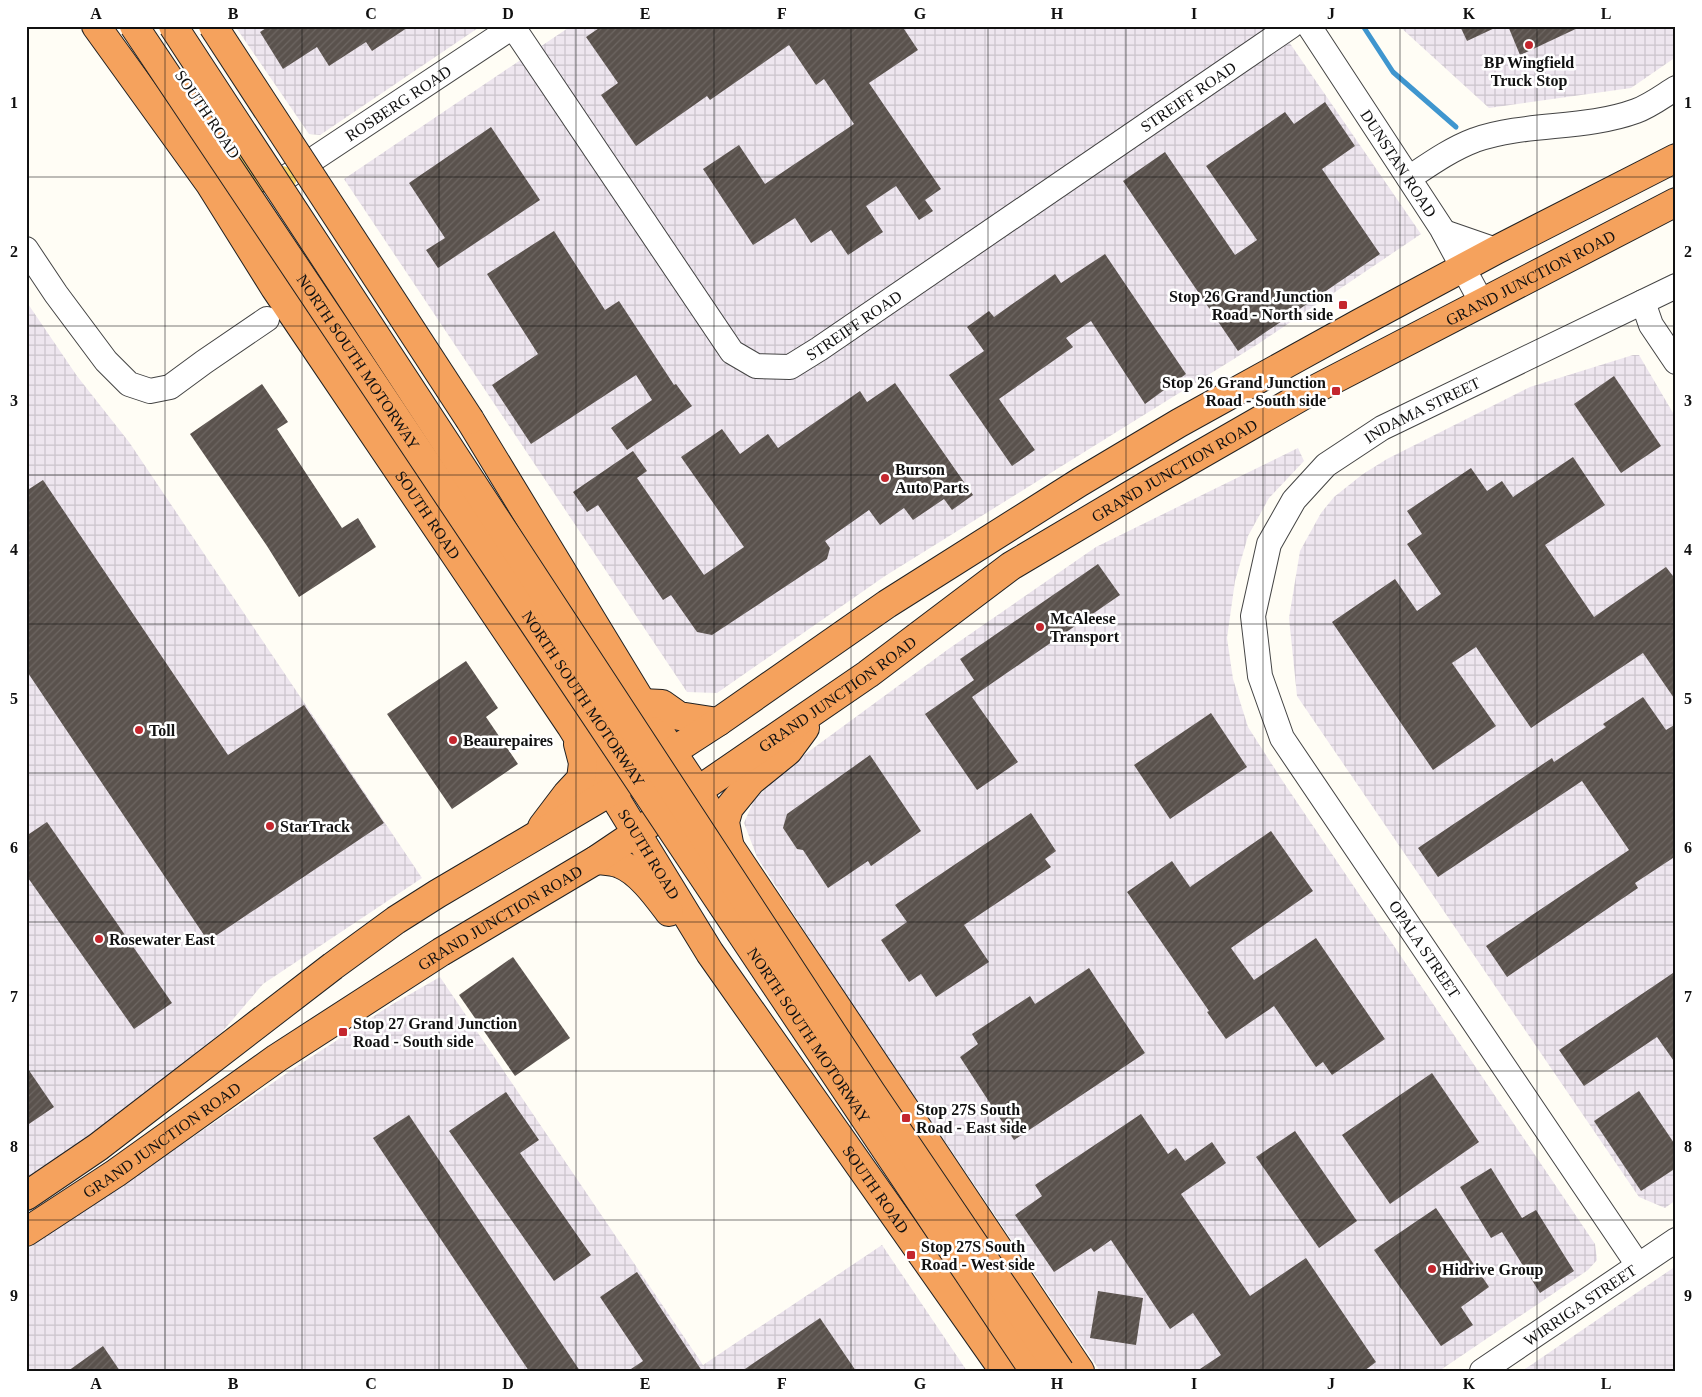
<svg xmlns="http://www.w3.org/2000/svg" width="1702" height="1397" viewBox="0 0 1702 1397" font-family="'Times New Roman',serif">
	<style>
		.industrial { fill: url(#industrial-grid) }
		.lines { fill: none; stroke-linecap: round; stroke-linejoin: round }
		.stream { stroke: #3f96cf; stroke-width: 5 }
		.building { fill: url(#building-hatch) }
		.minor-casing { stroke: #444; stroke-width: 26 }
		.major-casing { stroke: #222; stroke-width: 30 }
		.highway-casing { stroke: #222; stroke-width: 30 }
		.minor { stroke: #fff; stroke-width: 24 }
		.major { stroke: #f9d66b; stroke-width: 28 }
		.highway { stroke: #f5a25d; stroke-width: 28 }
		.highway-bridge-casing { stroke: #222; stroke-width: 30; stroke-linecap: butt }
		.highway-bridge { stroke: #f5a25d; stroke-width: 28 }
		.grid { fill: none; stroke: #111; stroke-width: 1; stroke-opacity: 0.55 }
		.poi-dot { fill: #c4262e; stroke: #fff; stroke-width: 2 }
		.labels { text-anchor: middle; stroke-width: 5; stroke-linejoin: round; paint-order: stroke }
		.poi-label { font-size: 16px; font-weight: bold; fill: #111; stroke: #fff; text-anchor: start }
		.street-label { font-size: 16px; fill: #111; stroke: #fff }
		.neatline { fill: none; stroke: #111; stroke-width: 2 }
		.grid-label { font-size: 16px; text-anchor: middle; font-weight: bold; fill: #111 }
	</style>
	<defs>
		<pattern id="industrial-grid" width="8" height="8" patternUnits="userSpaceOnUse" patternTransform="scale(1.25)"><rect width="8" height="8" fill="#eee6ef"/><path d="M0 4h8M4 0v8" fill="none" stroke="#cbc4cc"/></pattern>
		<pattern id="building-hatch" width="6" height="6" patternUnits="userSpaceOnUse" patternTransform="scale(1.25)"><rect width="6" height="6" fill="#5a524d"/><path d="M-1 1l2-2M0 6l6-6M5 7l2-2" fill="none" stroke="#6d6662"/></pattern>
	</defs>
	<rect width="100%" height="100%" fill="#fffdf5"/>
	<g class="industrial">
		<polygon points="235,26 481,26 320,135 309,134"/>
		<polygon points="571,26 1278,26 1421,234 1258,344 885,576 717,693 687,692 344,179"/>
		<polygon points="1399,26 1676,26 1676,57 1631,88 1489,108"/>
		<polygon points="26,301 77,376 129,442 422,878 263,984 222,1032 107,1124 26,1180"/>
		<polygon points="1633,355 1639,355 1676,418 1676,1200 1665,1208 1639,1197 1297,696 1289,618 1300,551 1321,513 1334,497 1363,474 1387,459 1530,387"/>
		<polygon points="1298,448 1304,461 1269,498 1248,536 1235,581 1227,638 1233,679 1248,727 1282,780 1595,1244 1597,1260 1588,1270 1439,1371 1100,1371 836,980 757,857 744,823 754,800 789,766 947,650 1096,547"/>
		<polygon points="440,977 703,1365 882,1245 967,1371 26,1371 26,1250 299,1065 391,1005"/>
		<polygon points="1676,1266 1676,1371 1522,1371"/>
	</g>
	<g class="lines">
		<polyline class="stream" points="1363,26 1393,72 1456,127"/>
	</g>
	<g class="building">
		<polygon points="269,26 410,26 372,51 366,42 329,66 317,47 283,69 260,32"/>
		<polygon points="602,26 902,26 918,50 869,83 941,189 925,200 933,211 919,220 896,186 866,206 883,232 848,255 831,230 811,243 795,218 753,245 703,169 739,145 765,184 854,124 824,79 816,85 789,45 710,100 707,96 636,146 601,95 618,83 586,37"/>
		<polygon points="1460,26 1499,26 1467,41"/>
		<polygon points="1508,26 1582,26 1520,55"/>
		<polygon points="1325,102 1355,146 1322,169 1380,254 1238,351 1123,181 1165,152 1235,255 1257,240 1206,166 1285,112 1294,124"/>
		<polygon points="491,127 540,200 438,268 426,250 445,238 409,183"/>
		<polygon points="554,231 605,310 619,301 674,385 676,384 692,406 627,450 611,428 652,400 636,375 531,444 492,385 538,354 487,274"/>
		<polygon points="1105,254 1186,374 1145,404 1091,321 1066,338 1073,347 999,399 1035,450 1012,466 949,375 984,351 967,327 989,311 994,317 1055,274 1061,283"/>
		<polygon points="1614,376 1661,446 1621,473 1574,404"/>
		<polygon points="895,383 973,495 952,510 944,499 913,520 904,508 880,525 869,510 825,541 830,548 827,559 712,635 697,632 671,595 663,600 598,505 587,512 573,492 633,451 647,471 637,478 704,575 744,547 681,457 722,429 740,454 768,434 778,448 860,391 867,402"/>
		<polygon points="262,384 288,422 277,429 342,528 358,518 376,547 299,597 267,546 190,434"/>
		<polygon points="1573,457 1605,505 1545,545 1594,617 1666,567 1676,580 1676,701 1643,653 1531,728 1476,647 1452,663 1496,726 1433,770 1332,622 1395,579 1417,611 1441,594 1407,544 1422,534 1407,511 1471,468 1487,491 1502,481 1513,497"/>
		<polygon points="43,480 228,755 304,705 384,823 208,941 26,670 26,491"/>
		<polygon points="1098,564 1120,595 972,697 1018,762 977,790 925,714 974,680 960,659"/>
		<polygon points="466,661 498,708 486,717 518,764 452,809 387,714"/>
		<polygon points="1643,697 1666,730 1676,724 1676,856 1635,883 1638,888 1507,977 1486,946 1629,850 1582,781 1438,877 1418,848 1552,758 1554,762 1606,727 1603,724"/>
		<polygon points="1211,713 1247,767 1170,819 1134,765"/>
		<polygon points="870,755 921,831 871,866 868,861 828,888 803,850 797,849 783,828 787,814"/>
		<polygon points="1031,813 1056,851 1045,859 1051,867 964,925 989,962 936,997 921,974 909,982 881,940 907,922 895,905"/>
		<polygon points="47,822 172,1003 134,1029 26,875 26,836"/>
		<polygon points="1271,831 1313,891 1231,948 1254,980 1316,938 1385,1039 1332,1075 1323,1062 1316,1067 1274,1006 1226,1039 1207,1012 1209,1011 1127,892 1172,861 1190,887"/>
		<polygon points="513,957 570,1038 515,1076 459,995"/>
		<polygon points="1089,968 1145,1053 1014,1140 960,1057 978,1044 972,1034 1030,996 1035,1004"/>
		<polygon points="1676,971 1676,1064 1657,1037 1584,1086 1559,1050"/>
		<polygon points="26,1066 54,1107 26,1126"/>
		<polygon points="1432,1073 1479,1142 1390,1204 1342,1135"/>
		<polygon points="1639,1091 1676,1146 1676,1168 1641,1191 1594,1121"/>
		<polygon points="506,1092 539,1140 520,1153 591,1255 554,1281 449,1131"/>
		<polygon points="1141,1114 1168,1154 1176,1148 1185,1161 1212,1142 1226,1163 1181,1194 1250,1296 1306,1258 1376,1362 1364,1371 1197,1371 1221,1355 1193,1313 1170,1329 1111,1240 1094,1252 1091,1248 1054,1272 1015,1215 1042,1196 1035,1185"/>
		<polygon points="409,1115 580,1371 529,1371 373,1138"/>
		<polygon points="1295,1131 1357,1221 1319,1248 1256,1157"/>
		<polygon points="1491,1168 1522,1218 1536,1210 1574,1271 1540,1293 1502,1232 1491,1238 1460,1187"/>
		<polygon points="1436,1208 1489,1287 1461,1307 1473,1325 1441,1346 1374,1250"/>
		<polygon points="637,1272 702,1371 628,1371 643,1361 600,1297"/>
		<polygon points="1098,1291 1143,1298 1136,1345 1090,1338"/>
		<polygon points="820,1318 856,1371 742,1371"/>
		<polygon points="103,1346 120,1371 68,1371"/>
	</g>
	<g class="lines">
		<defs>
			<g id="minor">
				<path id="s1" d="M 1309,26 L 1442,229 L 1482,303"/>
				<path id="s2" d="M 513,27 L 732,352 L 756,366 L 790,367 L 819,349 L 1291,26"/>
				<path id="s3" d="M 288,176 L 514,26"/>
				<path d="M 1409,178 C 1430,164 1451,149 1475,140 C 1527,122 1584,130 1636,111 C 1650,106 1663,96 1676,88"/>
				<polyline points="1444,232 1496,250"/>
				<polyline points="26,249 56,294 106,361 129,384 150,391 170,387 204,362 267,319"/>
				<polyline points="1643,302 1651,325 1676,362"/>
				<path id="s4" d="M 1638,1265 L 1282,738 L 1260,676 L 1253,616 L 1269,544 L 1294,500 L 1326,465 L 1382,428 L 1676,286"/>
				<path id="s5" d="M 1482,1371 L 1676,1240"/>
			</g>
			<polyline id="major" points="223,137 240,162 256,176 282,180"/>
			<g id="highway">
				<path id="s6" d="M 96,26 L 210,184 L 275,288 L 571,726 L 710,953 L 1004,1371"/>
				<polyline points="470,420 672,752 698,791 730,847 1080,1371"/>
				<polyline points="642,703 662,704 679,716 718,722"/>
				<polyline points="542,827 567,794 581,779 583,763 578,744"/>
				<polyline points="729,843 725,822 729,808 751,781 788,751 805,728"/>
				<path d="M 596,860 C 604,861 613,861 620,864 C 639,871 657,896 669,912"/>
				<polyline points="26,1196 98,1147 333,966 396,920 437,894 610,792 718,722 887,604 1080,482 1179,423 1360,323 1496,250 1676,158"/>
				<path id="s7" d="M 26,1232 L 116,1173 L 277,1058 L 441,952 L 596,860 L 636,833 L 868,674 L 1011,566 L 1156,480 L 1304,395 L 1676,202"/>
			</g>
		</defs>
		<use href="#minor" class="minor-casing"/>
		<use href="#major" class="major-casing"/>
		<use href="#highway" class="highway-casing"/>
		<use href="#minor" class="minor"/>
		<use href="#major" class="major"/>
		<use href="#highway" class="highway"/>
		<defs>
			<g id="highway-bridge">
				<path id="s8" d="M 134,26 L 1034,1371"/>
				<polyline points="173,26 871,1092 1060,1371"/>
				<polyline points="213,26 470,420"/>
			</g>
		</defs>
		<use href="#highway-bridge" class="highway-bridge-casing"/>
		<use href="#highway-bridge" class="highway-bridge"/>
	</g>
	<path class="grid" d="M 165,26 L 165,1371M 302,26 L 302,1371M 439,26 L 439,1371M 576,26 L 576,1371M 714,26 L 714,1371M 851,26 L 851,1371M 988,26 L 988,1371M 1126,26 L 1126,1371M 1263,26 L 1263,1371M 1400,26 L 1400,1371M 1537,26 L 1537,1371M 26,177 L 1676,177M 26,326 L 1676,326M 26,475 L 1676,475M 26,624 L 1676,624M 26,773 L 1676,773M 26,922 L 1676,922M 26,1071 L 1676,1071M 26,1220 L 1676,1220"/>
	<g class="poi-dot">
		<circle cx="1529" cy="45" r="5"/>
		<rect x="1338" y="300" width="10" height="10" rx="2.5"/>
		<rect x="1331" y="386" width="10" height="10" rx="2.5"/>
		<circle cx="885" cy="478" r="5"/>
		<circle cx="1040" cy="627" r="5"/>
		<circle cx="139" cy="730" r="5"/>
		<circle cx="453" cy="740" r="5"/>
		<circle cx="270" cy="826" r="5"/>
		<circle cx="99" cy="939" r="5"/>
		<rect x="338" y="1027" width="10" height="10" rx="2.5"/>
		<rect x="901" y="1113" width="10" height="10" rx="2.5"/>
		<rect x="906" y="1250" width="10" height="10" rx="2.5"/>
		<circle cx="1432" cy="1269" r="5"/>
	</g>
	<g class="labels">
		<g class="poi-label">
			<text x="1529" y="68" text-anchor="middle">BP Wingfield<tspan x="1529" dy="18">Truck Stop</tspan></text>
			<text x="1333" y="302" text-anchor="end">Stop 26 Grand Junction<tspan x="1333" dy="18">Road - North side</tspan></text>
			<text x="1326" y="388" text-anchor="end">Stop 26 Grand Junction<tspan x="1326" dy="18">Road - South side</tspan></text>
			<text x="895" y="475">Burson<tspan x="895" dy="18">Auto Parts</tspan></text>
			<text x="1050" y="624">McAleese<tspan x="1050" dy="18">Transport</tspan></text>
			<text x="149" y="736">Toll</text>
			<text x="463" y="746">Beaurepaires</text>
			<text x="280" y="832">StarTrack</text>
			<text x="109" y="945">Rosewater East</text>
			<text x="353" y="1029">Stop 27 Grand Junction<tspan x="353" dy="18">Road - South side</tspan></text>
			<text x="916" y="1115">Stop 27S South<tspan x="916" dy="18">Road - East side</tspan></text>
			<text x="921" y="1252">Stop 27S South<tspan x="921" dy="18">Road - West side</tspan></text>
			<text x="1442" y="1275">Hidrive Group</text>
		</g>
		<g class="street-label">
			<text dy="6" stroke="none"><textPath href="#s2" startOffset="935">STREIFF ROAD</textPath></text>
			<text dy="6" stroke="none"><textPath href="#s3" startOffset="132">ROSBERG ROAD</textPath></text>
			<text transform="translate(208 114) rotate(56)" y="6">SOUTH ROAD</text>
			<text dy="6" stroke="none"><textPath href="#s1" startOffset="164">DUNSTAN ROAD</textPath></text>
			<text dy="6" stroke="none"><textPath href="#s7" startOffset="1784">GRAND JUNCTION ROAD</textPath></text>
			<text dy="6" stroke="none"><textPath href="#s2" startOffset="530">STREIFF ROAD</textPath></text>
			<text dy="6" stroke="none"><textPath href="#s8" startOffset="404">NORTH SOUTH MOTORWAY</textPath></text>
			<text dy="6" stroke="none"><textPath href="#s4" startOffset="1045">INDAMA STREET</textPath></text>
			<text dy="6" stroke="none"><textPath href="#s7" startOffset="1379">GRAND JUNCTION ROAD</textPath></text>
			<text dy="6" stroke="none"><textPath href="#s6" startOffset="591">SOUTH ROAD</textPath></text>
			<text dy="6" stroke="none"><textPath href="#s7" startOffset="974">GRAND JUNCTION ROAD</textPath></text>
			<text dy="6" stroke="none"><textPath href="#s8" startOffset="809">NORTH SOUTH MOTORWAY</textPath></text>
			<text dy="6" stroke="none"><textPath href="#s6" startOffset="996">SOUTH ROAD</textPath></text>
			<text dy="6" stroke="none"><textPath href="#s7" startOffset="569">GRAND JUNCTION ROAD</textPath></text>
			<text transform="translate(1425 949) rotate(56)" y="6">OPALA STREET</text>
			<text dy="6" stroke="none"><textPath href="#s8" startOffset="1214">NORTH SOUTH MOTORWAY</textPath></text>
			<text dy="6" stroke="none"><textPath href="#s7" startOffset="164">GRAND JUNCTION ROAD</textPath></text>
			<text dy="6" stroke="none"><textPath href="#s6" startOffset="1401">SOUTH ROAD</textPath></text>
			<text dy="6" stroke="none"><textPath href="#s5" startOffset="118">WIRRIGA STREET</textPath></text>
		</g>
	</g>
	<rect width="1702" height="1397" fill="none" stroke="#ffffff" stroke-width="55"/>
	<rect x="28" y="28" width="1646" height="1342" class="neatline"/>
	<g class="grid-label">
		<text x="96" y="19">A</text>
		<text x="233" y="19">B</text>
		<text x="371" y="19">C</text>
		<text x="508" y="19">D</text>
		<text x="645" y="19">E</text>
		<text x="782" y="19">F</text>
		<text x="920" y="19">G</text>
		<text x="1057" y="19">H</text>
		<text x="1194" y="19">I</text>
		<text x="1331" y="19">J</text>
		<text x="1469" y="19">K</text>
		<text x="1606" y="19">L</text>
		<text x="14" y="108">1</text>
		<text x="1688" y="108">1</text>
		<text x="14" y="257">2</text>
		<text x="1688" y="257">2</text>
		<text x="14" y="406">3</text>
		<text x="1688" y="406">3</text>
		<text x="14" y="555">4</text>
		<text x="1688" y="555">4</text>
		<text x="14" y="704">5</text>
		<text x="1688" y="704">5</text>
		<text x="14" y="853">6</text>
		<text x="1688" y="853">6</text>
		<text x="14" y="1002">7</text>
		<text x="1688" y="1002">7</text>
		<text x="14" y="1152">8</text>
		<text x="1688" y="1152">8</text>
		<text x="14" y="1301">9</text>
		<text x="1688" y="1301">9</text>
		<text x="96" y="1389">A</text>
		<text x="233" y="1389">B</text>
		<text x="371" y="1389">C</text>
		<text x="508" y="1389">D</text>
		<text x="645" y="1389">E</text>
		<text x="782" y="1389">F</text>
		<text x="920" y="1389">G</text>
		<text x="1057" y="1389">H</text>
		<text x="1194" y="1389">I</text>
		<text x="1331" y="1389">J</text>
		<text x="1469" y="1389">K</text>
		<text x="1606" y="1389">L</text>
	</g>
</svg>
